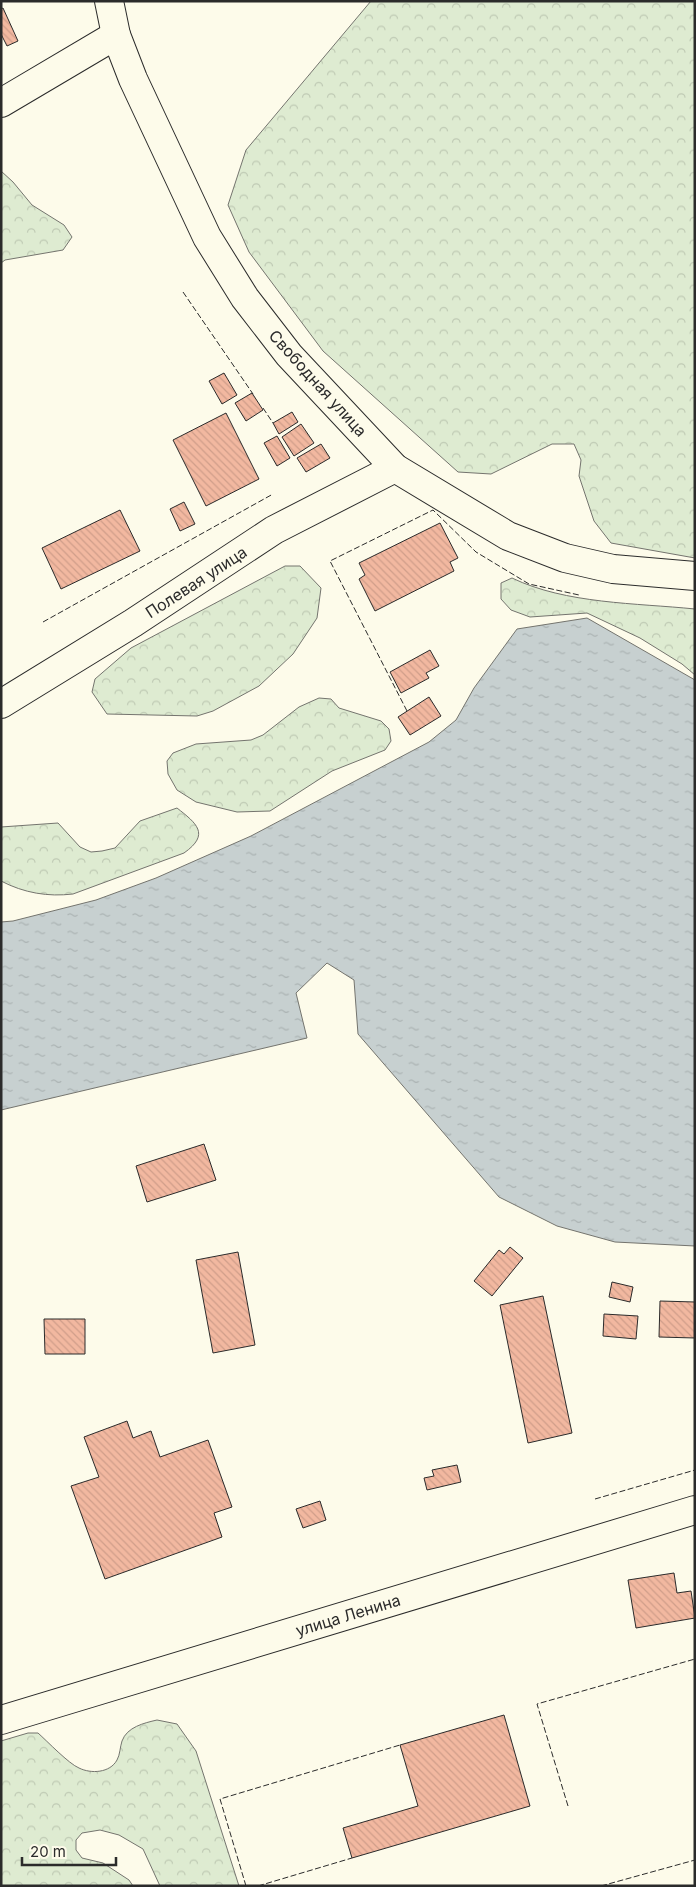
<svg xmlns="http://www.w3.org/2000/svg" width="696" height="1887" viewBox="0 0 696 1887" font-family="Inter,sans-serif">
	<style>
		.forest { fill: url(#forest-crowns); stroke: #74746e }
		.water { fill: url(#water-ripples); stroke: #74746e }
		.building { fill: url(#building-back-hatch); stroke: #2b2b2b }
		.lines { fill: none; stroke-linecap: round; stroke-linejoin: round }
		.street-casing { stroke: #2b2b2b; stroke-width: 30 }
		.street { stroke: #fdfbea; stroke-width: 28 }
		.fence { stroke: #2b2b2b; stroke-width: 1; stroke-dasharray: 6 2.5; stroke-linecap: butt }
		.labels { text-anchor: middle; stroke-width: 4; stroke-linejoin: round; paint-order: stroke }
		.street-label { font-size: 16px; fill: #2b2b2b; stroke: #fdfbea }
	</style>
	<defs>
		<pattern id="forest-crowns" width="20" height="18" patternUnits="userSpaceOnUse" patternTransform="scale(1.25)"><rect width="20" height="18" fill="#deebd1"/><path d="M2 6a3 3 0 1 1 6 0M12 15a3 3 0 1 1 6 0" fill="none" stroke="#bfcab4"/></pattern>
		<pattern id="water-ripples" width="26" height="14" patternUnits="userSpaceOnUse" patternTransform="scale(1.25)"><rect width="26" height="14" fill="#c7d0d0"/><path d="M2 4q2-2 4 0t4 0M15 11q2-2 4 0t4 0" fill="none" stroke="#abb3b3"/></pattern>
		<pattern id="building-back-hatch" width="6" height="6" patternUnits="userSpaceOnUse" patternTransform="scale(1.25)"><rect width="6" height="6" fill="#f2b8a0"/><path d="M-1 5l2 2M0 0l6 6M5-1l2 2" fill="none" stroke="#d09e8a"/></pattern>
	</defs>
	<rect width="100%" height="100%" fill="#fdfbea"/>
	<g class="forest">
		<polygon points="371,1 695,1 695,558 611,543 594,521 579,476 581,460 574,444 552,444 491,474 458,472 323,351 249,252 228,205 246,150"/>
		<polygon points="1,171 13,182 32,205 64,225 72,237 63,250 5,260 1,263"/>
		<polygon points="285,566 300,566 321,588 317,618 293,654 259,686 213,711 197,716 107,714 92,692 95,679 131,648"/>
		<path d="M 512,578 C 566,604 636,603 695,609 L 695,675 L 682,664 L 640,638 L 587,613 L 530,617 L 511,610 L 501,599 L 501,583 Z"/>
		<polygon points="319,698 331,699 339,708 381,721 389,729 391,741 385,750 332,771 270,811 237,812 196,802 177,790 168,774 167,761 173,753 196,744 251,740 263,735 299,707"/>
		<path d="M 177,808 C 196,823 211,834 184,853 L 73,894 C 48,897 24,893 1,881 L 1,827 L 58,823 L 80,847 L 91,852 L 102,851 L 115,848 L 140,821 Z"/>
		<path d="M 157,1720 L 177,1724 L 196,1751 L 239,1886 L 160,1886 L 143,1849 L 119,1835 L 100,1830 L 82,1833 L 76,1840 L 76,1850 L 82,1858 L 103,1863 L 129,1880 L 133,1886 L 1,1886 L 1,1741 L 28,1733 L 38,1733 C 47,1741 69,1764 79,1768 C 91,1774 110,1773 117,1760 C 120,1755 120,1747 122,1741 C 127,1727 144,1723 157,1720 Z"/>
	</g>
	<polygon class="water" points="587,618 695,680 695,1246 615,1242 557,1226 499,1197 358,1034 354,980 327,963 296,993 307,1038 1,1110 1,922 13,921 96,900 156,878 251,836 429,742 456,720 474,688 517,629"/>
	<g class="building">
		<polygon points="3,8 18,41 7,46 1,34 1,9"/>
		<polygon points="224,373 237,395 222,404 209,381"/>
		<polygon points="252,393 263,410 246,421 235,403"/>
		<polygon points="292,412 298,422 279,434 273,423"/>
		<polygon points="226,413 259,479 206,506 173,440"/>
		<polygon points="301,424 314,443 294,456 282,437"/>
		<polygon points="277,436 290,458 277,466 264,443"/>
		<polygon points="321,444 330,458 306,472 297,458"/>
		<polygon points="184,502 195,524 180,531 170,509"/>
		<polygon points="120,510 140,551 61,589 42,548"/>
		<polygon points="440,523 458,558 450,562 454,571 375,611 359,579 365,575 359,563"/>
		<polygon points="430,650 439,666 426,673 429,678 401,693 390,672"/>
		<polygon points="429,697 441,716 410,735 398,717"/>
		<polygon points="204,1144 216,1180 147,1202 136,1166"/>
		<polygon points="510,1247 523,1258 492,1296 474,1281 499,1250 504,1254"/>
		<polygon points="238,1252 255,1345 213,1353 196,1260"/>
		<polygon points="612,1282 633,1287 630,1302 609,1297"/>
		<polygon points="543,1296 572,1433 528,1443 500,1305"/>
		<polygon points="660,1301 695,1302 695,1338 659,1337"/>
		<polygon points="604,1314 638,1316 636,1339 603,1336"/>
		<polygon points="44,1319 85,1319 85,1354 45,1354"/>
		<polygon points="127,1421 133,1438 151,1431 160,1457 208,1440 232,1507 214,1513 222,1537 105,1579 71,1486 99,1477 84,1437"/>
		<polygon points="457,1465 461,1482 427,1490 424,1478 434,1476 432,1470"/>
		<polygon points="320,1501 326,1520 303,1528 296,1509"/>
		<polygon points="674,1573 677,1593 691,1591 695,1618 636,1628 628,1580"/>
		<polygon points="504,1715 530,1806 352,1858 343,1828 418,1806 400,1745"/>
	</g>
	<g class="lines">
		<defs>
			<g id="street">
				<polyline points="109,1 116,35 133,79 207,237 245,298 289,355 395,468 508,536 565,558 613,569 695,576"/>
				<polyline points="1,103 116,35"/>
				<polyline points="1,704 133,623 274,530 395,468"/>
				<polyline points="1,1720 695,1510"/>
			</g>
		</defs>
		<use href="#street" class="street-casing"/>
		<use href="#street" class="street"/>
		<g class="fence">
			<polyline points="183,292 253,394"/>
			<polyline points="263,408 273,423"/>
			<polyline points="43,622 273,494"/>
			<polyline points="407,711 330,561 433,510 476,552 529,584 579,595"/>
			<polyline points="595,1499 695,1470"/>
			<polyline points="568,1806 537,1704 695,1659"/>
			<polyline points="246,1886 220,1799 400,1745"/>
			<polyline points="258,1886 352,1858"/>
			<polyline points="601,1886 695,1860"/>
		</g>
	</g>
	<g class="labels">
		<g class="street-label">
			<text transform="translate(318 383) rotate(48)" y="6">Свободная улица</text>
			<text transform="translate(196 582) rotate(-33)" y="6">Полевая улица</text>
			<text transform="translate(348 1615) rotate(-17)" y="6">улица Ленина</text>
		</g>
	</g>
	<rect width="696" height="1887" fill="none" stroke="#2b2b2b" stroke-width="5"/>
	<path d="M22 1857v8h94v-8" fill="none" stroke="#2b2b2b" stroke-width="2.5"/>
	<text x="30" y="1857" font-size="15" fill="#2b2b2b" stroke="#fdfbea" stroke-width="4" paint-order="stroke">20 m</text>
</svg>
